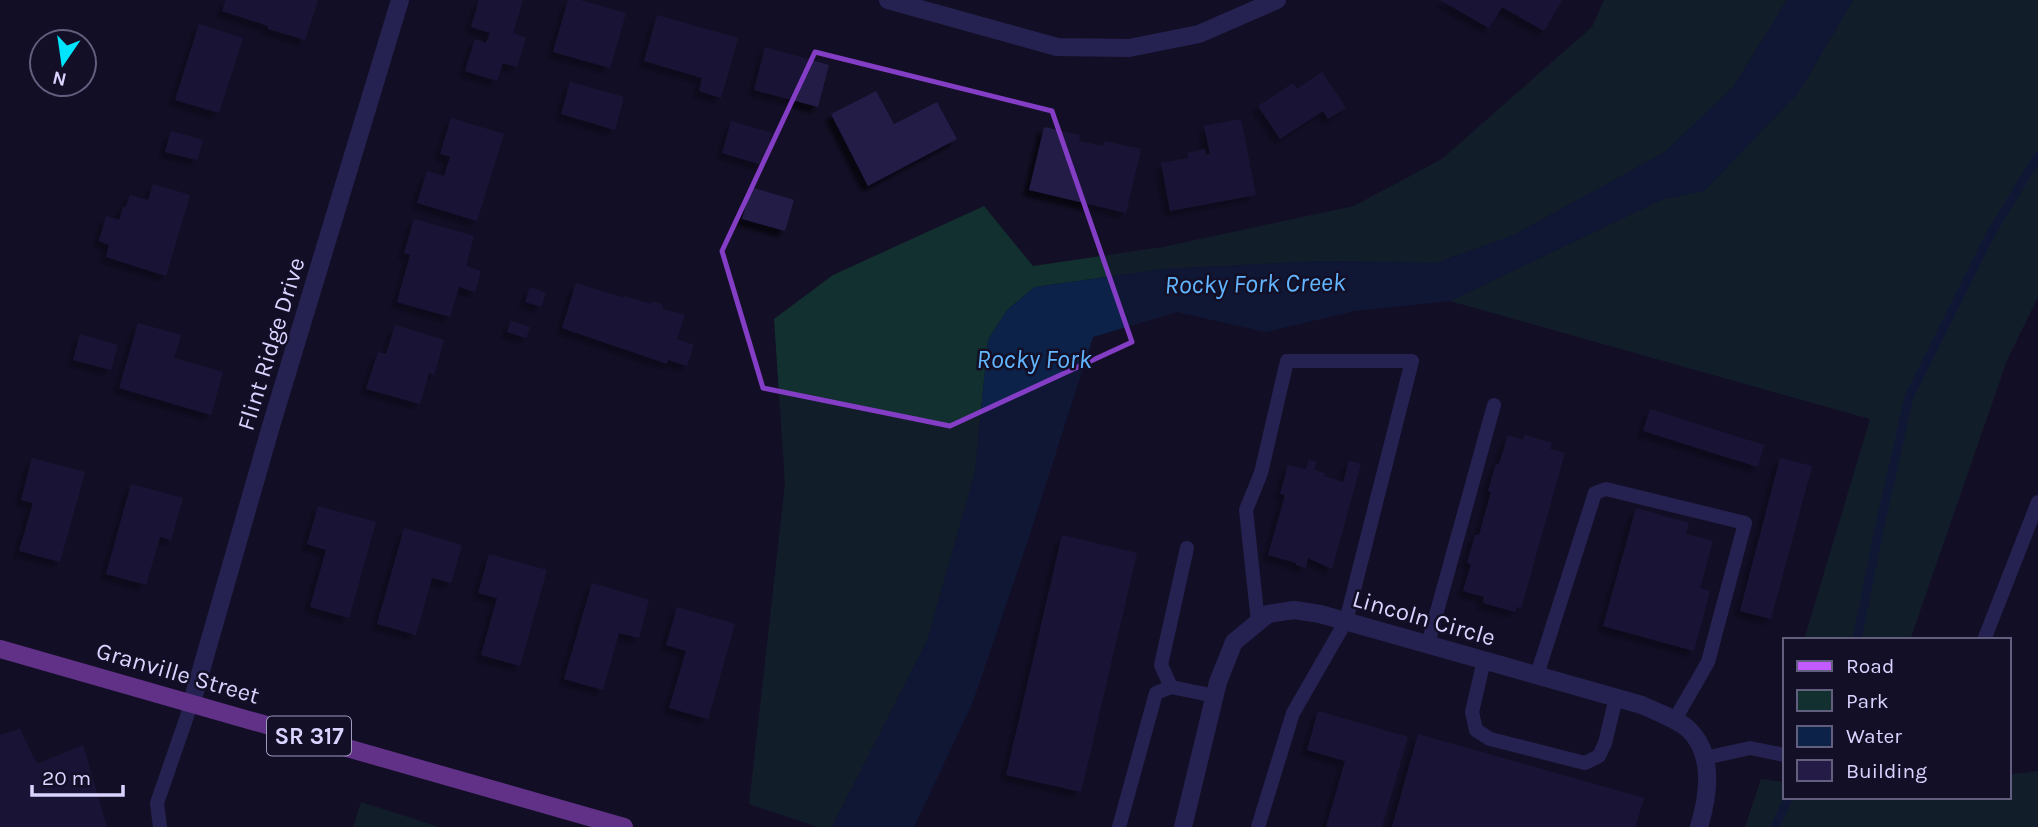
<svg xmlns="http://www.w3.org/2000/svg" width="2038" height="827" viewBox="0 0 2038 827" font-family="Karla,sans-serif">
	<style>
		.green { fill: #12302f }
		.water { fill: #0c2248 }
		.lines { fill: none; stroke-linecap: round; stroke-linejoin: round }
		.stream { stroke: #0c2248; stroke-width: 9 }
		.building { fill: #241b47; filter: url(#shadow) }
		.lane { stroke: #3d3a85; stroke-width: 14 }
		.street { stroke: #3d3a85; stroke-width: 18 }
		.primary { stroke: #c25bff; stroke-width: 18 }
		.marked { fill: none; stroke: #843dc5; stroke-width: 5; stroke-linejoin: round }
		.labels { text-anchor: middle; stroke-width: 5; stroke-linejoin: round; paint-order: stroke }
		.shield { fill: #130f26; stroke: #9e99be; stroke-width: 2 }
		.shield-label { font-size: 23px; font-weight: bold; fill: #d9d4ff }
		.street-label { font-size: 24px; fill: #d9d4ff; stroke: #130f26 }
		.water-label { font-size: 26px; font-style: italic; fill: #62b6ff; stroke: #130f26 }
	</style>
	<defs>
		<filter id="shadow"><feDropShadow dx="-6" dy="6" stdDeviation="2" flood-color="#0009"/></filter>
	</defs>
	<rect width="100%" height="100%" fill="#130f26"/>
	<g class="green">
		<polygon points="1604,0 1787,0 1733,87 1665,152 1514,235 1436,263 1322,261 1163,269 1035,287 1007,310 988,340 975,472 927,641 832,827 818,827 749,804 785,484 774,319 833,275 984,206 1033,266 1163,247 1354,206 1442,159 1592,27"/>
		<polygon points="1853,0 2038,0 2038,297 2007,360 1910,640 1804,640 1870,419 1450,301 1663,199 1704,191 1799,92"/>
		<polygon points="2038,771 2038,827 1745,827 1761,779 1784,782 1784,797 2008,797 2008,775"/>
		<polygon points="361,802 439,827 353,827"/>
	</g>
	<polygon class="water" points="1787,0 1853,0 1799,92 1704,191 1663,199 1450,301 1355,311 1266,332 1177,312 1093,337 1026,546 972,704 914,827 832,827 927,641 975,472 988,340 1007,310 1035,287 1163,269 1322,261 1436,263 1514,235 1665,152 1733,87"/>
	<g class="lines">
		<g class="stream">
			<polyline points="1857,640 1879,530 1909,397 1990,235 2038,156"/>
			<polyline points="1775,827 1789,797"/>
		</g>
	</g>
	<g class="building">
		<polygon points="226,0 318,0 305,40 268,29 268,26 222,11"/>
		<polygon points="479,0 523,0 513,33 526,38 517,67 503,63 497,81 465,71 475,39 486,43 490,33 471,27"/>
		<polygon points="568,0 580,0 626,13 610,68 553,52"/>
		<polygon points="1440,0 1562,0 1544,31 1502,7 1489,28"/>
		<polygon points="657,15 738,38 721,98 699,91 702,78 644,61"/>
		<polygon points="199,24 243,38 219,113 175,100"/>
		<polygon points="765,47 829,65 818,107 754,90"/>
		<polygon points="1322,72 1346,108 1328,119 1323,111 1280,139 1258,106 1293,83 1297,89"/>
		<polygon points="570,82 624,97 615,130 561,114"/>
		<polygon points="876,91 894,124 937,102 957,139 868,186 831,114"/>
		<polygon points="451,118 504,134 477,221 417,203 427,171 444,176 450,157 440,154"/>
		<polygon points="1241,119 1256,195 1170,211 1161,163 1188,158 1188,153 1205,149 1206,154 1210,154 1204,126"/>
		<polygon points="731,121 772,133 762,165 722,153"/>
		<polygon points="1044,127 1080,135 1079,141 1103,146 1104,141 1141,149 1126,213 1029,190"/>
		<polygon points="171,131 203,140 197,160 165,152"/>
		<polygon points="153,184 190,195 166,276 106,257 109,245 99,241 106,216 119,220 123,207 126,206 130,195 148,200"/>
		<polygon points="751,187 794,200 785,231 742,219"/>
		<polygon points="414,219 474,236 466,266 481,271 475,292 459,287 450,317 397,302 410,255 404,253"/>
		<polygon points="576,283 624,298 624,296 651,304 652,301 663,305 662,309 685,315 677,339 694,345 687,366 668,360 667,364 562,328"/>
		<polygon points="530,287 546,293 541,307 525,302"/>
		<polygon points="511,321 530,327 526,338 507,332"/>
		<polygon points="138,323 181,335 174,358 223,372 211,415 119,388"/>
		<polygon points="395,325 444,340 434,375 429,373 420,404 366,389 378,352 386,354"/>
		<polygon points="80,334 118,345 111,370 73,360"/>
		<polygon points="1650,409 1764,445 1758,467 1643,431"/>
		<polygon points="1508,435 1523,440 1525,435 1552,443 1550,449 1565,453 1521,608 1517,607 1515,612 1483,603 1484,597 1463,591 1471,564 1467,563 1475,535 1479,535 1491,492 1488,491 1496,464 1499,464"/>
		<polygon points="32,458 85,472 60,562 19,551 33,503 21,500"/>
		<polygon points="1780,458 1812,466 1771,619 1740,611"/>
		<polygon points="1309,460 1316,462 1314,470 1325,473 1324,476 1343,482 1349,461 1361,464 1332,569 1308,558 1306,568 1296,565 1296,563 1268,555 1285,495 1280,494 1288,465 1306,469"/>
		<polygon points="131,484 183,498 171,540 160,537 146,585 106,574"/>
		<polygon points="318,506 376,522 349,618 310,607 326,550 307,544"/>
		<polygon points="1636,508 1689,523 1686,534 1713,541 1700,588 1710,591 1694,651 1603,626"/>
		<polygon points="404,528 462,545 451,583 432,578 416,635 377,624"/>
		<polygon points="1062,535 1137,553 1081,792 1006,775"/>
		<polygon points="489,554 547,570 520,666 481,655 497,598 478,593"/>
		<polygon points="592,583 649,600 639,638 619,633 603,690 564,679"/>
		<polygon points="677,607 735,624 708,719 669,708 686,651 666,645"/>
		<polygon points="1318,711 1408,737 1382,827 1326,827 1345,761 1307,750"/>
		<polygon points="20,729 37,764 83,745 107,827 0,827 0,735"/>
		<polygon points="1418,734 1644,798 1635,827 1392,827"/>
	</g>
	<g class="lines">
		<g class="lane">
			<polyline points="1984,640 2038,502"/>
			<polyline points="1428,644 1494,405"/>
			<polyline points="1484,660 1472,712 1476,730 1490,739 1585,763 1599,756 1605,743 1616,698"/>
			<polyline points="1537,675 1595,493 1606,489 1745,523 1708,662 1674,721"/>
			<polyline points="1171,687 1161,665 1187,548"/>
			<polyline points="1705,758 1750,748 1784,755"/>
			<polyline points="160,827 157,803 192,702"/>
			<polyline points="1119,827 1156,693 1171,687 1215,696"/>
			<polyline points="1258,827 1293,713 1346,621 1412,361 1287,361 1261,473 1246,510 1258,622"/>
		</g>
		<g class="street">
			<polyline points="888,0 1057,47 1129,48 1199,34 1277,0"/>
			<polyline points="192,702 271,426 400,0"/>
			<path d="M 1183,827 L 1218,682 L 1234,642 L 1268,614 L 1294,610 L 1320,614 L 1642,705 C 1656,712 1675,718 1687,728 C 1715,753 1709,794 1699,827"/>
		</g>
		<polyline class="primary" points="0,649 624,827"/>
	</g>
	<path d="M0 0H2038V827H0ZM 815,52 L 1052,111 L 1132,342 L 950,426 L 763,388 L 722,251 Z" fill="#130f26" fill-opacity=".55" fill-rule="evenodd"/>
	<path class="marked" d="M 815,52 L 1052,111 L 1132,342 L 950,426 L 763,388 L 722,251 Z"/>
	<g class="labels">
		<rect class="shield" x="267" y="716.5" width="84" height="39" rx="5"/>
		<g class="shield-label">
			<text x="309" y="744">SR 317</text>
		</g>
		<g class="street-label">
			<text transform="translate(271 344) rotate(-73)" y="8">Flint Ridge Drive</text>
			<text transform="translate(1424 618) rotate(16)" y="8">Lincoln Circle</text>
			<text transform="translate(178 673) rotate(16)" y="8">Granville Street</text>
		</g>
		<g class="water-label">
			<text transform="translate(1255 283) rotate(-1)" y="9">Rocky Fork Creek</text>
			<text x="1034" y="368">Rocky Fork</text>
		</g>
	</g>
	<rect x="1783" y="638" width="228" height="161" fill="#130f26" stroke="#625e7d" stroke-width="2"/>
	<rect x="1797" y="661" width="35" height="10" fill="#c25bff" stroke="#625e7d" stroke-width="2"/>
	<text x="1846" y="673" font-size="21" fill="#d9d4ff">Road</text>
	<rect x="1797" y="690" width="35" height="21" fill="#12302f" stroke="#625e7d" stroke-width="2"/>
	<text x="1846" y="708" font-size="21" fill="#d9d4ff">Park</text>
	<rect x="1797" y="726" width="35" height="21" fill="#0c2248" stroke="#625e7d" stroke-width="2"/>
	<text x="1846" y="743" font-size="21" fill="#d9d4ff">Water</text>
	<rect x="1797" y="760" width="35" height="21" fill="#241b47" stroke="#625e7d" stroke-width="2"/>
	<text x="1846" y="778" font-size="21" fill="#d9d4ff">Building</text>
	<g transform="translate(63 63) rotate(193)"><circle r="33" fill="#130f26" stroke="#625e7d" stroke-width="2"/>
	<path d="M0-5L12 26L0 18L-12 26Z" fill="#00e5ff"/>
	<text y="-10" font-size="19" font-weight="bold" text-anchor="middle" fill="#d9d4ff">N</text>
	</g>
	<path d="M32 785v10h91v-10" fill="none" stroke="#d9d4ff" stroke-width="3.5"/>
	<text x="42" y="785" font-size="21" fill="#d9d4ff" stroke="#130f26" stroke-width="5" paint-order="stroke">20 m</text>
</svg>
